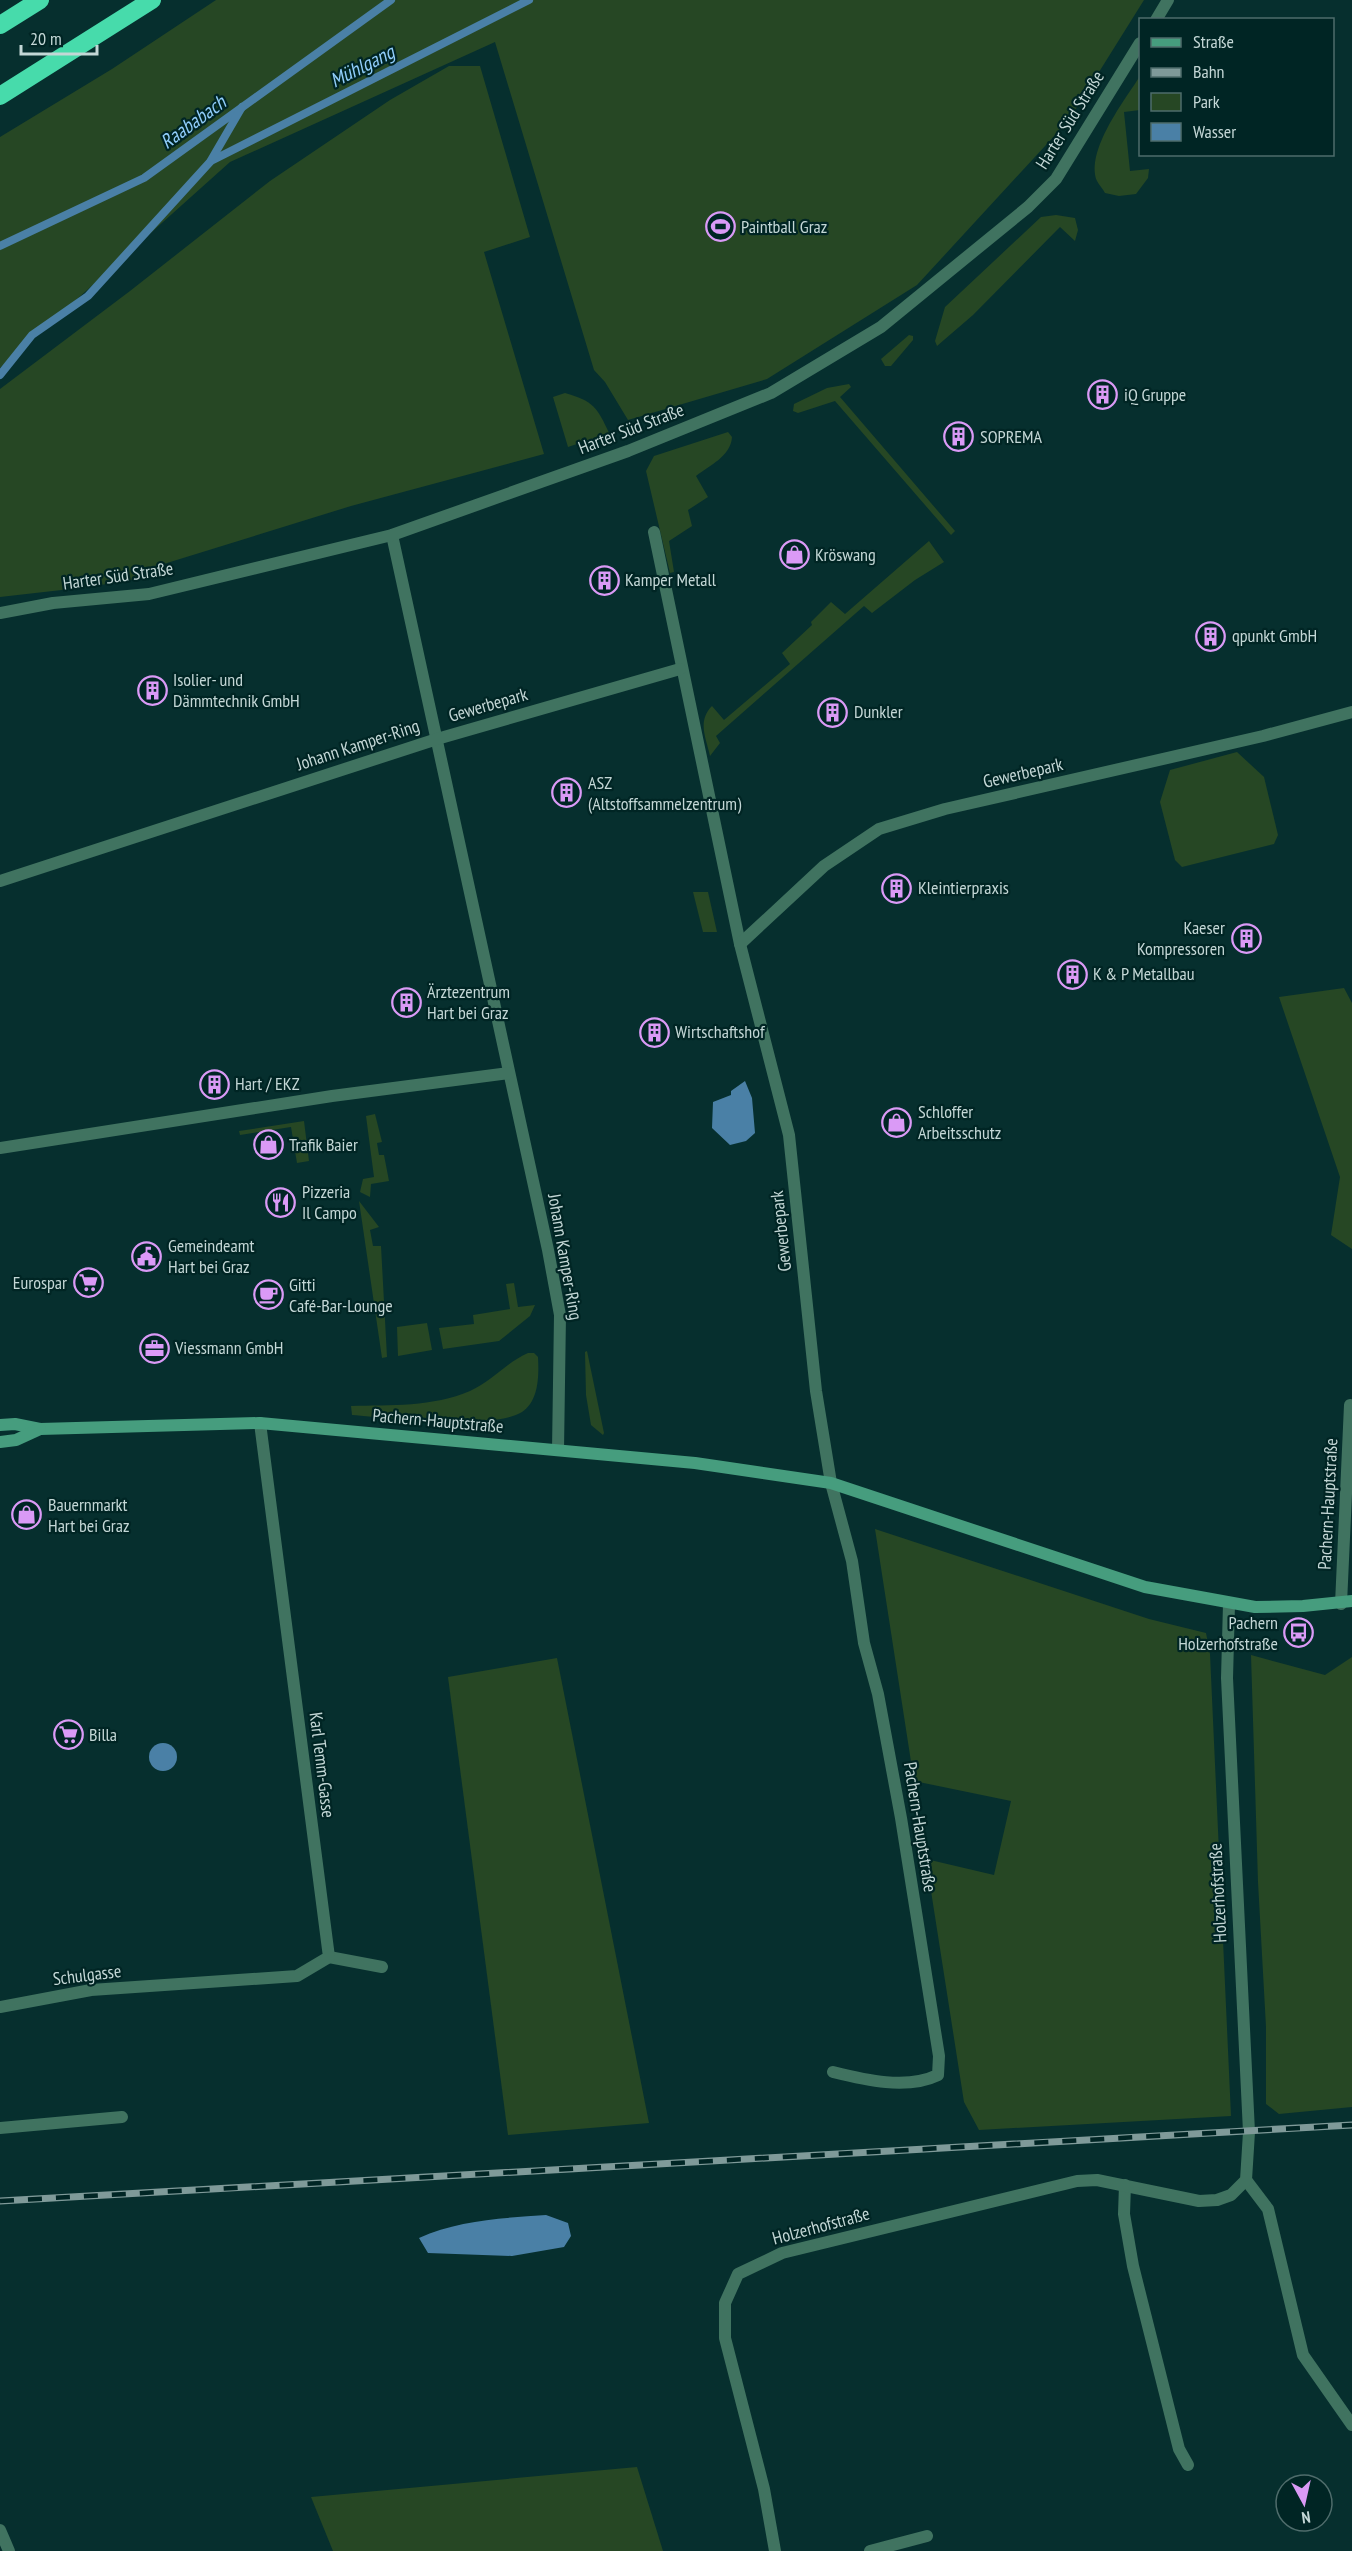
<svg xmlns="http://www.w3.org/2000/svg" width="1352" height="2551" viewBox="0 0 1352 2551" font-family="'PT Sans Narrow',sans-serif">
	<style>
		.green { fill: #264724 }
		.water { fill: #4a80a6 }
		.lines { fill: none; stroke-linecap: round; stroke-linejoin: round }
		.stream { stroke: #4a80a6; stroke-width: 8 }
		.street { stroke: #407360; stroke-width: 12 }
		.secondary { stroke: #469d7e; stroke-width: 12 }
		.highway { stroke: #47dbab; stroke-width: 18 }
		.rail-casing { stroke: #7f9a99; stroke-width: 7 }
		.rail { stroke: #002524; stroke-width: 4.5; stroke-dasharray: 14; stroke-linecap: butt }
		.labels { text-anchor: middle; stroke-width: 4.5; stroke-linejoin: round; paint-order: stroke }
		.street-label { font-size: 18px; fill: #c3d7d6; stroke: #002524 }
		.poi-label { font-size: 18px; fill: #c3d7d6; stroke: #002524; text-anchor: start }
		.water-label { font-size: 20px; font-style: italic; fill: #90cdfa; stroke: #002524 }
	</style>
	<rect width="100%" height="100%" fill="#062f2e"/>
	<g class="green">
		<polygon points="216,0 1144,0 1069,120 917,285 767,379 628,420 605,382 594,370 495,42 230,162 0,368 0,137 112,69"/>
		<polygon points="449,66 480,66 530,237 484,252 544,454 351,506 154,567 156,576 88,587 0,597 0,389 130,291 270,181 390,100"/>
		<path d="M 1140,76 L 1140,110 L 1124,112 L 1130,171 L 1149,169 L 1148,178 L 1136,194 L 1119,196 L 1105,193 C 1103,189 1099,185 1097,181 C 1085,151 1125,100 1140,76 Z"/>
		<polygon points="1056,215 1075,218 1078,230 1075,241 1060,227 973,315 937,346 935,341 945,307 1041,217"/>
		<polygon points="909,335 913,336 913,340 891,366 885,366 881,359"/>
		<polygon points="849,384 851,387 840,397 955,531 951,535 835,401 798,413 793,411 794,404 827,388"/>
		<path d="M 565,393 C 593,401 597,407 609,433 L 568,447 L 553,397 Z"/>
		<path d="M 728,432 L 732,437 C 731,456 709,466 696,476 L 708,497 L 688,510 L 692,526 L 669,541 L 674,572 L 670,573 L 646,471 L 654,456 Z"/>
		<path d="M 929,541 L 944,562 L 915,580 L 872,613 L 864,606 L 716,736 L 720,743 L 710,756 C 706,738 697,721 712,706 L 724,720 L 790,664 L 782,653 L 812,625 L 811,622 L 831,602 L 845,614 Z"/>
		<polygon points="1237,752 1264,777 1278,835 1274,844 1182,867 1175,860 1160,802 1170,770"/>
		<polygon points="693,892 708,892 717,932 703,932"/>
		<polygon points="1344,988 1352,1003 1352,1249 1331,1235 1340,1177 1279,997"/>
		<polygon points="375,1114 382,1142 377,1143 379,1155 384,1155 389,1181 371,1184 370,1197 360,1192 363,1179 374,1177 366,1116"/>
		<polygon points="304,1121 309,1161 297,1163 291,1127 240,1135 239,1131"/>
		<polygon points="359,1201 379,1227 370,1230 373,1246 381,1246 387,1357 382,1358"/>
		<polygon points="514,1283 518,1307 535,1305 530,1316 499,1341 443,1349 439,1328 474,1324 473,1315 510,1309 506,1284"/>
		<polygon points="427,1323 432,1350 398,1356 397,1327"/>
		<polygon points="587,1351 604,1433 603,1435 591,1425 586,1395 585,1352"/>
		<path d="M 528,1353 L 534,1353 L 538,1357 C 539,1375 539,1401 522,1412 C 494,1430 387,1418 352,1415 L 351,1406 C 390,1405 433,1407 470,1391 C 491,1382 507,1362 528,1353 Z"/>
		<polygon points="875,1529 1149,1619 1206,1633 1210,1654 1231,2116 979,2130 964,2102 926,1859 994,1875 1011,1801 914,1781"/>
		<polygon points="1251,1655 1325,1675 1352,1657 1352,2107 1279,2114 1266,2104 1266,2027 1258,1882"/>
		<polygon points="557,1658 649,2123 508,2135 448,1677"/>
		<polygon points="637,2467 663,2551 333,2551 311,2497"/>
	</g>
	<g class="water">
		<polygon points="745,1081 752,1098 755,1133 746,1141 730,1145 712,1128 713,1102 731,1095 731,1091"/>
		<circle cx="163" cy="1757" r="14"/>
		<path d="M 546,2215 L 568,2223 L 571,2236 L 564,2247 L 512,2256 L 428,2253 L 419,2238 C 458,2220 504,2218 546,2215 Z"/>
	</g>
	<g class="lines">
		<g class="stream">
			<polyline points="211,161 529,0"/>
			<polyline points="0,246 144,178 391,0"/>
			<polyline points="0,375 32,335 88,296 210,162 242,107"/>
		</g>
		<g class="street">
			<polyline points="1156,20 1168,0"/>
			<path d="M 654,532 L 740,944 L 789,1135 L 816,1391 L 831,1483 L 852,1561 L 864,1643 L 878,1694 L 901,1818 L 939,2056 L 938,2075 C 907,2090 865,2080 833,2072"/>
			<polyline points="392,535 548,1250 560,1315 558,1450"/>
			<polyline points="0,613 53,603 149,594 392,535 628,451 771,393 881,327 1028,207 1056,179 1140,43"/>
			<polyline points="0,881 437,739 680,669"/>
			<polyline points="740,944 824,866 879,829 945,809 1263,736 1352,712"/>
			<polyline points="0,1148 332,1096 509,1073"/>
			<polyline points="1341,1604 1350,1405"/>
			<polyline points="329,1957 382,1967"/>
			<polyline points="0,2007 91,1990 297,1976 329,1957 260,1423"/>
			<polyline points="0,2128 122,2117"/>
			<polyline points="1246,2180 1268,2209 1303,2355 1352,2425"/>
			<polyline points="1125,2185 1124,2214 1133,2266 1179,2449 1188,2465"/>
			<polyline points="0,2530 9,2551"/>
			<polyline points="775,2551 764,2489 725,2338 725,2303 738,2274 782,2253 1077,2181 1097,2180 1199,2201 1217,2200 1231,2195 1246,2180 1249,2132 1227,1678 1229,1604"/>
			<polyline points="870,2551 927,2536"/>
		</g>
		<g class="secondary">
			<polyline points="0,1425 15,1424 40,1429 260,1423 695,1463 831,1483 1145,1587 1255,1607 1303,1606 1352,1601"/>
			<polyline points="0,1442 16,1440 40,1429"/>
		</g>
		<g class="highway">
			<polyline points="0,25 40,0"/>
			<polyline points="0,96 152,0"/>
		</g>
		<defs>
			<polyline id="rail" points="0,2201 1352,2125"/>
		</defs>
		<use href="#rail" class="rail-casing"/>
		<use href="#rail" class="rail"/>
	</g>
	<defs>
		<symbol id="stadium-ring" viewBox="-11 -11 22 22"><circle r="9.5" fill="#002524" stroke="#da9af6" stroke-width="1.5"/><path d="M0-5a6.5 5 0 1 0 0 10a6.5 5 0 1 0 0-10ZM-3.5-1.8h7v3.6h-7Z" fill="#da9af6"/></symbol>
		<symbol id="building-ring" viewBox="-11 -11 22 22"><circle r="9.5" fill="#002524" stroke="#da9af6" stroke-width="1.5"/><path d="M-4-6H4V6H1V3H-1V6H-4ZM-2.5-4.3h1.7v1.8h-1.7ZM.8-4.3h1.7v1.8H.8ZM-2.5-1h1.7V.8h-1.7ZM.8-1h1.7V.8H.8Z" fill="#da9af6"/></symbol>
		<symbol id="shop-ring" viewBox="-11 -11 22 22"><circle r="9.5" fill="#002524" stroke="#da9af6" stroke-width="1.5"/><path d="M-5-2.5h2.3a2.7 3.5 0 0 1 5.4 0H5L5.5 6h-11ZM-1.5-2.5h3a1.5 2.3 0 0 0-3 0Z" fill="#da9af6"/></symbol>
		<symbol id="restaurant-ring" viewBox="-11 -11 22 22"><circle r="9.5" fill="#002524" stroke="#da9af6" stroke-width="1.5"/><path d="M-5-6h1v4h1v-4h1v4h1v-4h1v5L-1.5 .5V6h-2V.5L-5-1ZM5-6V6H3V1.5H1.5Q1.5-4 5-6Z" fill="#da9af6"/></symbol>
		<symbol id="civic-ring" viewBox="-11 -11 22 22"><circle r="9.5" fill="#002524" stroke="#da9af6" stroke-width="1.5"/><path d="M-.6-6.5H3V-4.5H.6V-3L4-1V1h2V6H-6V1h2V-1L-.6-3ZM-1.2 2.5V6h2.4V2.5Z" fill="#da9af6"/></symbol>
		<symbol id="supermarket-ring" viewBox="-11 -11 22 22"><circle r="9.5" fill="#002524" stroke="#da9af6" stroke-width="1.5"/><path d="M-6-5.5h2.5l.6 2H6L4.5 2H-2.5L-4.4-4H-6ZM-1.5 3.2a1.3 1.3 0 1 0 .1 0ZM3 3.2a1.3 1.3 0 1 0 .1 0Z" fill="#da9af6"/></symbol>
		<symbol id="cafe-ring" viewBox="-11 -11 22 22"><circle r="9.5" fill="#002524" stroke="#da9af6" stroke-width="1.5"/><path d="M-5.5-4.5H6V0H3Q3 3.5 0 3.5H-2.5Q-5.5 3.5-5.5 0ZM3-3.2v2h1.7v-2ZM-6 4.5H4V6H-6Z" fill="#da9af6"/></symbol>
		<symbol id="office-ring" viewBox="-11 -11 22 22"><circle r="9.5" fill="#002524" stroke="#da9af6" stroke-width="1.5"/><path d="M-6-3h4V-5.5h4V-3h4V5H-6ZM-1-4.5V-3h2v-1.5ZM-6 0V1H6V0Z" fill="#da9af6"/></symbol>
		<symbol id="bus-ring" viewBox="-11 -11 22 22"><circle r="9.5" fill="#002524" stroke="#da9af6" stroke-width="1.5"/><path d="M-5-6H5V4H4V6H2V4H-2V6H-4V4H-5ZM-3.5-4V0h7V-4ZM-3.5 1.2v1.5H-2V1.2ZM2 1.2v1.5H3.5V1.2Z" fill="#da9af6"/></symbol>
	</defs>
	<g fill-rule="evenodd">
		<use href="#stadium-ring" x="704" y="210" width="33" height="33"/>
		<use href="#building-ring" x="1086" y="378" width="33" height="33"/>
		<use href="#building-ring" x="942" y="420" width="33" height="33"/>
		<use href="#shop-ring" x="778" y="538" width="33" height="33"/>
		<use href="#building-ring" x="588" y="564" width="33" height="33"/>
		<use href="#building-ring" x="1194" y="620" width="33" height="33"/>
		<use href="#building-ring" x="136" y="674" width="33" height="33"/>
		<use href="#building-ring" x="816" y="696" width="33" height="33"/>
		<use href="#building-ring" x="550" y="776" width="33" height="33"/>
		<use href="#building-ring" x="880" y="872" width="33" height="33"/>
		<use href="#building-ring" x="1230" y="922" width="33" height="33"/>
		<use href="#building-ring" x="1056" y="958" width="33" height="33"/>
		<use href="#building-ring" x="390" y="986" width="33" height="33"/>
		<use href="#building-ring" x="638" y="1016" width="33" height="33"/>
		<use href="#building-ring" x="198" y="1068" width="33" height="33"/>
		<use href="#shop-ring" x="880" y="1106" width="33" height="33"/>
		<use href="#shop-ring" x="252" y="1128" width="33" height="33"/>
		<use href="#restaurant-ring" x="264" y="1186" width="33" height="33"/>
		<use href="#civic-ring" x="130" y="1240" width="33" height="33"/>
		<use href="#supermarket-ring" x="72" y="1266" width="33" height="33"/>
		<use href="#cafe-ring" x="252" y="1278" width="33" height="33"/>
		<use href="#office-ring" x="138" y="1332" width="33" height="33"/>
		<use href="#shop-ring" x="10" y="1498" width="33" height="33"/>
		<use href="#bus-ring" x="1282" y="1616" width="33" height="33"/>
		<use href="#supermarket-ring" x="52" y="1718" width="33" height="33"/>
	</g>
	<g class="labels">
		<g class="street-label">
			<text transform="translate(1070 120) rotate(-58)" y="6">Harter Süd Straße</text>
			<text transform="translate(631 429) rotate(-21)" y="6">Harter Süd Straße</text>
			<text transform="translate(118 576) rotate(-8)" y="6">Harter Süd Straße</text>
			<text transform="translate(488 705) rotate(-16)" y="6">Gewerbepark</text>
			<text transform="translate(358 745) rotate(-18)" y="6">Johann Kamper-Ring</text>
			<text transform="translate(1023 773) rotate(-13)" y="6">Gewerbepark</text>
			<text transform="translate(781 1231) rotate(-96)" y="6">Gewerbepark</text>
			<text transform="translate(565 1257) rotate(80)" y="6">Johann Kamper-Ring</text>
			<text transform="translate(438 1421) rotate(5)" y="6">Pachern-Hauptstraße</text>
			<text transform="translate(1328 1504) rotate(-87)" y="6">Pachern-Hauptstraße</text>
			<text transform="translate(322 1765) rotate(83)" y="6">Karl Temm-Gasse</text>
			<text transform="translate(920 1827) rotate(81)" y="6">Pachern-Hauptstraße</text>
			<text transform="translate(1218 1893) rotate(-93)" y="6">Holzerhofstraße</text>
			<text transform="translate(87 1975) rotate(-7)" y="6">Schulgasse</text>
			<text transform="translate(821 2226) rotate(-15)" y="6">Holzerhofstraße</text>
		</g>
		<g class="poi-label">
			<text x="741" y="233">Paintball Graz</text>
			<text x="1124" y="401">iQ Gruppe</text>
			<text x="980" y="443">SOPREMA</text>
			<text x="815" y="561">Kröswang</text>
			<text x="625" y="586">Kamper Metall</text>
			<text x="1232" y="642">qpunkt GmbH</text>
			<text x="173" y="686">Isolier- und<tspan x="173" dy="21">Dämmtechnik GmbH</tspan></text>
			<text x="854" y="718">Dunkler</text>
			<text x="588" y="789">ASZ<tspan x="588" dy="21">(Altstoffsammelzentrum)</tspan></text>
			<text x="918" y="894">Kleintierpraxis</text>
			<text x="1225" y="934" text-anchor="end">Kaeser<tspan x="1225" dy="21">Kompressoren</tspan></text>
			<text x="1093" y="980">K &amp; P Metallbau</text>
			<text x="427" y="998">Ärztezentrum<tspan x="427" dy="21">Hart bei Graz</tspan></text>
			<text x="675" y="1038">Wirtschaftshof</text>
			<text x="235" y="1090">Hart / EKZ</text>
			<text x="918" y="1118">Schloffer<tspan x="918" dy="21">Arbeitsschutz</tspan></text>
			<text x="289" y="1151">Trafik Baier</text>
			<text x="302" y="1198">Pizzeria<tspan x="302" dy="21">Il Campo</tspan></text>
			<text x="168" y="1252">Gemeindeamt<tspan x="168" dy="21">Hart bei Graz</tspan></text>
			<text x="67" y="1289" text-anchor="end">Eurospar</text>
			<text x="289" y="1291">Gitti<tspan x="289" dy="21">Café-Bar-Lounge</tspan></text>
			<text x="175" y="1354">Viessmann GmbH</text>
			<text x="48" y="1511">Bauernmarkt<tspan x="48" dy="21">Hart bei Graz</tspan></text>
			<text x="1278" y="1629" text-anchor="end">Pachern<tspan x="1278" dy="21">Holzerhofstraße</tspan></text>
			<text x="89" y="1741">Billa</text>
		</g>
		<g class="water-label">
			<text transform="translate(362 66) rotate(-27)" y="7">Mühlgang</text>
			<text transform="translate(193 122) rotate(-36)" y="7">Raababach</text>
		</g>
	</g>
	<rect x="1139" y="18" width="195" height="138" fill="#002524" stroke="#4e6c6b" stroke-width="1.5"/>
	<rect x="1151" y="38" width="30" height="9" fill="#469d7e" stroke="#4e6c6b" stroke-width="1.5"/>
	<text x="1193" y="48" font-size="18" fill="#c3d7d6">Straße</text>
	<rect x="1151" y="68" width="30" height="9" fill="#7f9a99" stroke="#4e6c6b" stroke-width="1.5"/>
	<text x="1193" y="78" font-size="18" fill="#c3d7d6">Bahn</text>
	<rect x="1151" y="93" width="30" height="18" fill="#264724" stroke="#4e6c6b" stroke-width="1.5"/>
	<text x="1193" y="108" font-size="18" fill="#c3d7d6">Park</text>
	<rect x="1151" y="123" width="30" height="18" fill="#4a80a6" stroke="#4e6c6b" stroke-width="1.5"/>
	<text x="1193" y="138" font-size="18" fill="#c3d7d6">Wasser</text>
	<g transform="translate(1304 2503) rotate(172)"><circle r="28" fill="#002524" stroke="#4e6c6b" stroke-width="1.5"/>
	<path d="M0-4.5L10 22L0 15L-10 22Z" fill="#da9af6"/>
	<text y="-9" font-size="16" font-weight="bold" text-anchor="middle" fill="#c3d7d6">N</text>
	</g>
	<path d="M21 45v9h76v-9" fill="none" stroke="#c3d7d6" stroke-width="3"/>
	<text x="30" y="45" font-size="18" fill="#c3d7d6" stroke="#002524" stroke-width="4.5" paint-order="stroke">20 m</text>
</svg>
